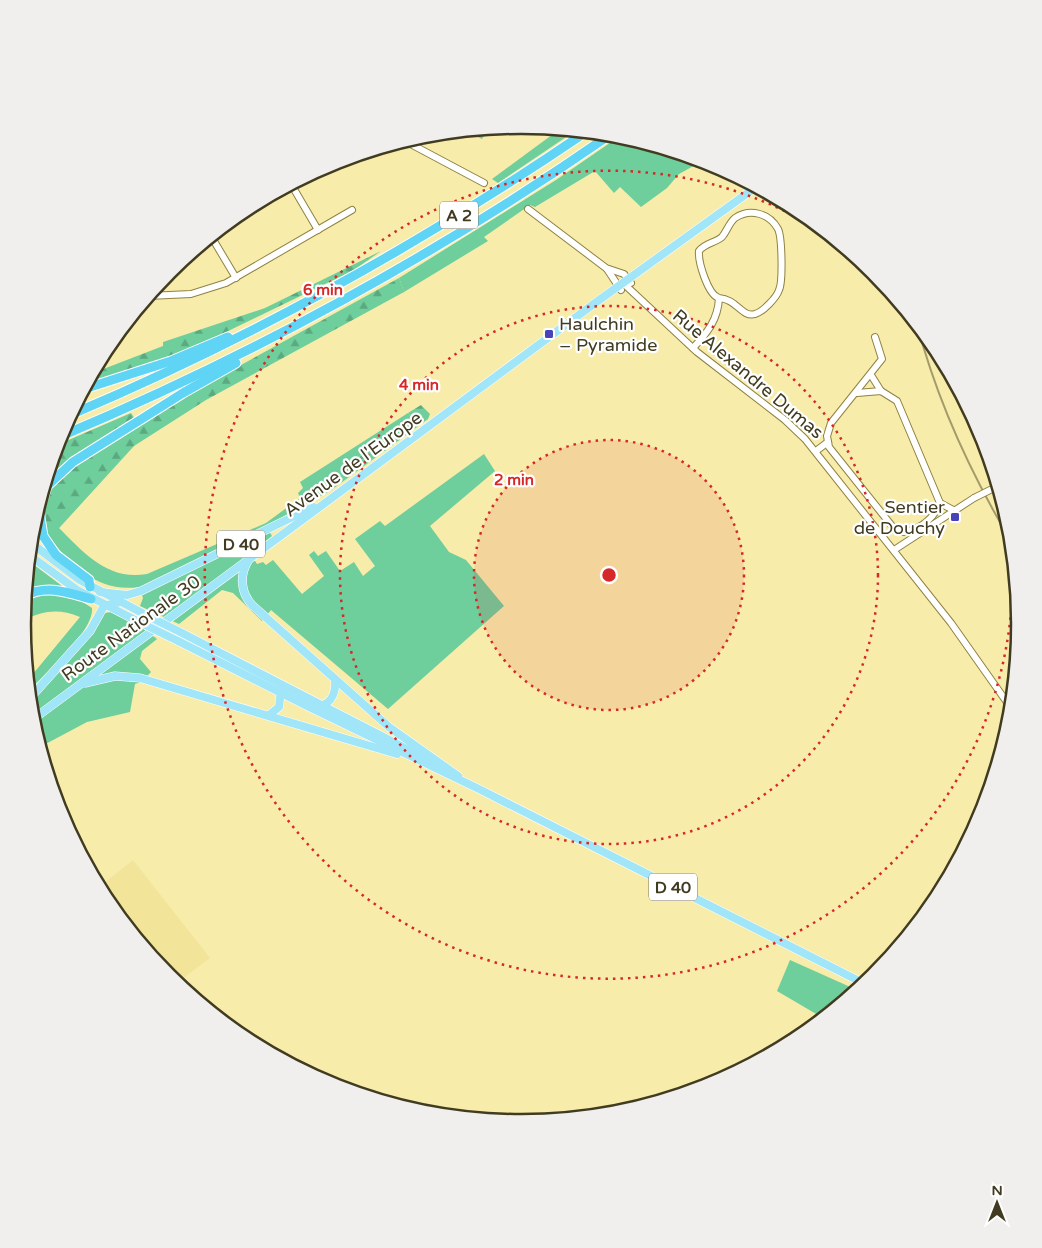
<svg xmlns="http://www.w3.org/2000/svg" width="1042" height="1248" viewBox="0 0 1042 1248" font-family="'Varela Round',sans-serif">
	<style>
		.built { fill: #f2e59a }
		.grass { fill: #6ece9c }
		.forest { fill: url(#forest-firs) }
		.cemetery { fill: url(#cemetery-stones) }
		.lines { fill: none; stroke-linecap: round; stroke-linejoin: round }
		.minor-casing { stroke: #8e8244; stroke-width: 8 }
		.major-casing { stroke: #fff; stroke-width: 9 }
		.highway-casing { stroke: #fff; stroke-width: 11 }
		.minor { stroke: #fff; stroke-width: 6 }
		.major { stroke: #a0e5f8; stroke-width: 8 }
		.highway { stroke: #60d4f4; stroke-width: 9 }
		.rail { stroke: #a39b6b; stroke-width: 2 }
		.minor-bridge-casing { stroke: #8e8244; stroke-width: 8; stroke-linecap: butt }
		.major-bridge-casing { stroke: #fff; stroke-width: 9; stroke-linecap: butt }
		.minor-bridge { stroke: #fff; stroke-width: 6 }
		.major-bridge { stroke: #a0e5f8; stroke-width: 8 }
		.ring { fill: none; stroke: #d62828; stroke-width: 2.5; stroke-dasharray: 2.5 5 }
		.poi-dot { fill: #4943b9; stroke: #fff; stroke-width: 2 }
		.labels { text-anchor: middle; stroke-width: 4.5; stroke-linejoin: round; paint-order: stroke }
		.shield { fill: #fff; stroke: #7a7664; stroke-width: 1 }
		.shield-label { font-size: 16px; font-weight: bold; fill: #413c21 }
		.poi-label { font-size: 18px; fill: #413c21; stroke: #fff; text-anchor: start }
		.street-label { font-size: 18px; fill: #413c21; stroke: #fff }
		.rim { fill: none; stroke: #413c21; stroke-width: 2.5 }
		.centre { fill: #d62828; stroke: #fff; stroke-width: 2.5 }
		.ring-label { font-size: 15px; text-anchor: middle; font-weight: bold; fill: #d62828; stroke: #fff; stroke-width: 4.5; stroke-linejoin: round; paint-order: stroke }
	</style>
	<defs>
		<pattern id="forest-firs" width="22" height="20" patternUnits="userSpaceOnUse" patternTransform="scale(1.25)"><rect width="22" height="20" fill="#6ece9c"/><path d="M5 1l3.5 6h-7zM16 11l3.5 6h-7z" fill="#5ca87f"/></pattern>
		<pattern id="cemetery-stones" width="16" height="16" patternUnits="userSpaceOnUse" patternTransform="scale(1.25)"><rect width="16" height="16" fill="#6ece9c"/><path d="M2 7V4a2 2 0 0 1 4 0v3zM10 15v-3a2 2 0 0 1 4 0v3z" fill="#5ca87f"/></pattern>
	</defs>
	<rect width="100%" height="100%" fill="#f8ecab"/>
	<polygon class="built" points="133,860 210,958 177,983 168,976 106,901 99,887"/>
	<g class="grass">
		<polygon points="488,129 482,139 465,131"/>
		<polygon points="560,129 575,131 498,183 492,179"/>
		<polygon points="620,136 688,156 697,164 679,174 667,188 641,207 620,187 614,193 595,171 535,207 530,205 484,237 488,241 404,292 399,278 556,180"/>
		<path d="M 408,413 L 414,421 L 352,461 L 332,480 L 330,491 L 266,526 L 272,536 L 250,553 L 257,564 L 263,562 L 266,565 L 273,560 L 302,594 L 324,576 L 309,555 L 314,551 L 318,556 L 326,551 L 340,571 L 354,562 L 363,576 L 375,566 L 355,539 L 380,521 L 385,526 L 484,454 L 495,471 L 430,526 L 449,552 L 466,560 L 504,606 L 388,709 L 271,610 L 262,621 L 233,593 L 222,590 L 179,624 L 140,606 L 143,598 L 139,587 C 100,593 72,567 49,537 L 58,527 C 84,553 108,581 147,574 L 266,523 L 300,498 L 298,493 L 303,488 L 300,482 Z"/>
		<path d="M 29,561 L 66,589 L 65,597 L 81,601 L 92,608 C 94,632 45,673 29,691 L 28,680 L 80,617 C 58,608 44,611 23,620 Z"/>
		<polygon points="111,612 138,625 157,639 142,651 140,659 151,672 141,682 135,684 130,712 87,722 40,747 32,721 30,701 105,613"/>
		<polygon points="790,960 857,990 823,1018 777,991"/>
	</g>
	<g class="forest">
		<polygon points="381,251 354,270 191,349 87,384 93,373 163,346 163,342 265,308"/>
		<polygon points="399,278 404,292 206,400 134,446 51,537 31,539 32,526 57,445 131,413 139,425 181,398"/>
		<polygon points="421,405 430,414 428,419 330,491 332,480 352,461 414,421 408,413"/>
	</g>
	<polygon class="cemetery" points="964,400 982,433 989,458 962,401"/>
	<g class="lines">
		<defs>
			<g id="minor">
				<polyline points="405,141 484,183"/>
				<polyline points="291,184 318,230"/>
				<polyline points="528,209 606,268 624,274 631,283"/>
				<polyline points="211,236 236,278"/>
				<polyline points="607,269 621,290"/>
				<polyline points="623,283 697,352 785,420 805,439 951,623 1011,708"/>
				<polyline points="148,296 191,294 226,283 352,210"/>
				<path d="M 875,337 L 882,359 L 831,423 L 827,436 L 829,447 L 896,531 C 914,536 934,519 940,503"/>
				<path d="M 693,348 C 707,333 718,320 719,298 C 708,295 698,262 699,251 C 705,243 715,243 722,237 C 727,231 729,223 735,218 C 750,208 769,213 778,229 C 782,237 783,282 779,290 C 777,297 763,312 755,314 C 742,318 737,299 719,298"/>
				<polyline points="871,375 881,391"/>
				<polyline points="857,393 881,391 897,401 940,503 955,511"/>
				<polyline points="816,451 828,442"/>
				<polyline points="894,550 974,498"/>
			</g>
			<g id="major">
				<polyline points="31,543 80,580 146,615"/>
				<polyline points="29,555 77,590 141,623"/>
				<path d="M 248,561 C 239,576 241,593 252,605 L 389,727 L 458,776"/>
				<polyline points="100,592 127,595 141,591 313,507"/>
				<polyline points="182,633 434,763"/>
				<polyline points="178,641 311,708 481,790 865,984"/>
				<polyline points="85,683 115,676 140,678 397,754"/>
				<polyline points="30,698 90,631 104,606 120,602"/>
				<path d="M 321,706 C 333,701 336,692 335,680"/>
				<polyline points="269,715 279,707 281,690"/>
				<polyline points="32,720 595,303 756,187"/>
			</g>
			<g id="highway">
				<polyline points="84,389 171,361 228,337"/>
				<path d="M 70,415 C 252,338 423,243 586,132"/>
				<path d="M 59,437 C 254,355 437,255 611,134"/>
				<polyline points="90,587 89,580 56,555 43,536 39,511 47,486 73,462 183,393 236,363"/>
				<path d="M 25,596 C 47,584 69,593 91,599"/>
			</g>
		</defs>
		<use href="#minor" class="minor-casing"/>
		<use href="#major" class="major-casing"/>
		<use href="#highway" class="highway-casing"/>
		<use href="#minor" class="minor"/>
		<use href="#major" class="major"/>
		<use href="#highway" class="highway"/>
		<path class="rail" d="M 917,324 C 937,401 971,474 1012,543"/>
		<defs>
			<polyline id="minor-bridge" points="974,498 994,488"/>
			<g id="major-bridge">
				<polyline points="146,615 182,633"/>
				<polyline points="141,623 178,641"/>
			</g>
		</defs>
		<use href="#minor-bridge" class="minor-bridge-casing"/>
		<use href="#major-bridge" class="major-bridge-casing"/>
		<use href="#minor-bridge" class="minor-bridge"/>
		<use href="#major-bridge" class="major-bridge"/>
	</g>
	<circle cx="609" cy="575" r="135" fill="#d62828" fill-opacity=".12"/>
	<g class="ring">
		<circle cx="609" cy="575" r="135"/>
		<circle cx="609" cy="575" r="269"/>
		<path d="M1012 550A404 404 0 1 1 835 240"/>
	</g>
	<g class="poi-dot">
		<rect x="544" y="329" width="10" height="10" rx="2.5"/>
		<rect x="950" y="512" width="10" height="10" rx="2.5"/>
	</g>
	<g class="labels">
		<g class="shield">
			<rect x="440" y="201.5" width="38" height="27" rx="4"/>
			<rect x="217" y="530.5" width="48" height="27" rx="4"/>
			<rect x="649" y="873.5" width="48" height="27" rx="4"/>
		</g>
		<g class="shield-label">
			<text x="459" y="221">A 2</text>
			<text x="241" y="550">D 40</text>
			<text x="673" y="893">D 40</text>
		</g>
		<g class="poi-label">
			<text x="559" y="330">Haulchin<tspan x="559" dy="21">– Pyramide</tspan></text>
			<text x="945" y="513" text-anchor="end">Sentier<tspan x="945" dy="21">de Douchy</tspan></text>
		</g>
		<g class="street-label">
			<text transform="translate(748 374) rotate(40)" y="6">Rue Alexandre Dumas</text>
			<text transform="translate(353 464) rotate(-36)" y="6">Avenue de l'Europe</text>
			<text transform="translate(131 628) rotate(-36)" y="6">Route Nationale 30</text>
		</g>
	</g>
	<path d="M0 0H1042V1248H0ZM31 624a490 490 0 1 1 980 0a490 490 0 1 1-980 0Z" fill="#f0efed" fill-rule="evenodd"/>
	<path class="rim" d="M31 624a490 490 0 1 1 980 0a490 490 0 1 1-980 0Z"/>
	<circle cx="609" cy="575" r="8" class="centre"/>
	<g class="ring-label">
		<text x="323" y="295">6 min</text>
		<text x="419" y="390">4 min</text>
		<text x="514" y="485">2 min</text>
	</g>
	<g transform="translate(997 1203)" stroke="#ffffff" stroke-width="4" paint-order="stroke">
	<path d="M0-4L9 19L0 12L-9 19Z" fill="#413c21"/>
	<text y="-8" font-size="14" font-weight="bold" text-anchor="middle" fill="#413c21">N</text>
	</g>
</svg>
